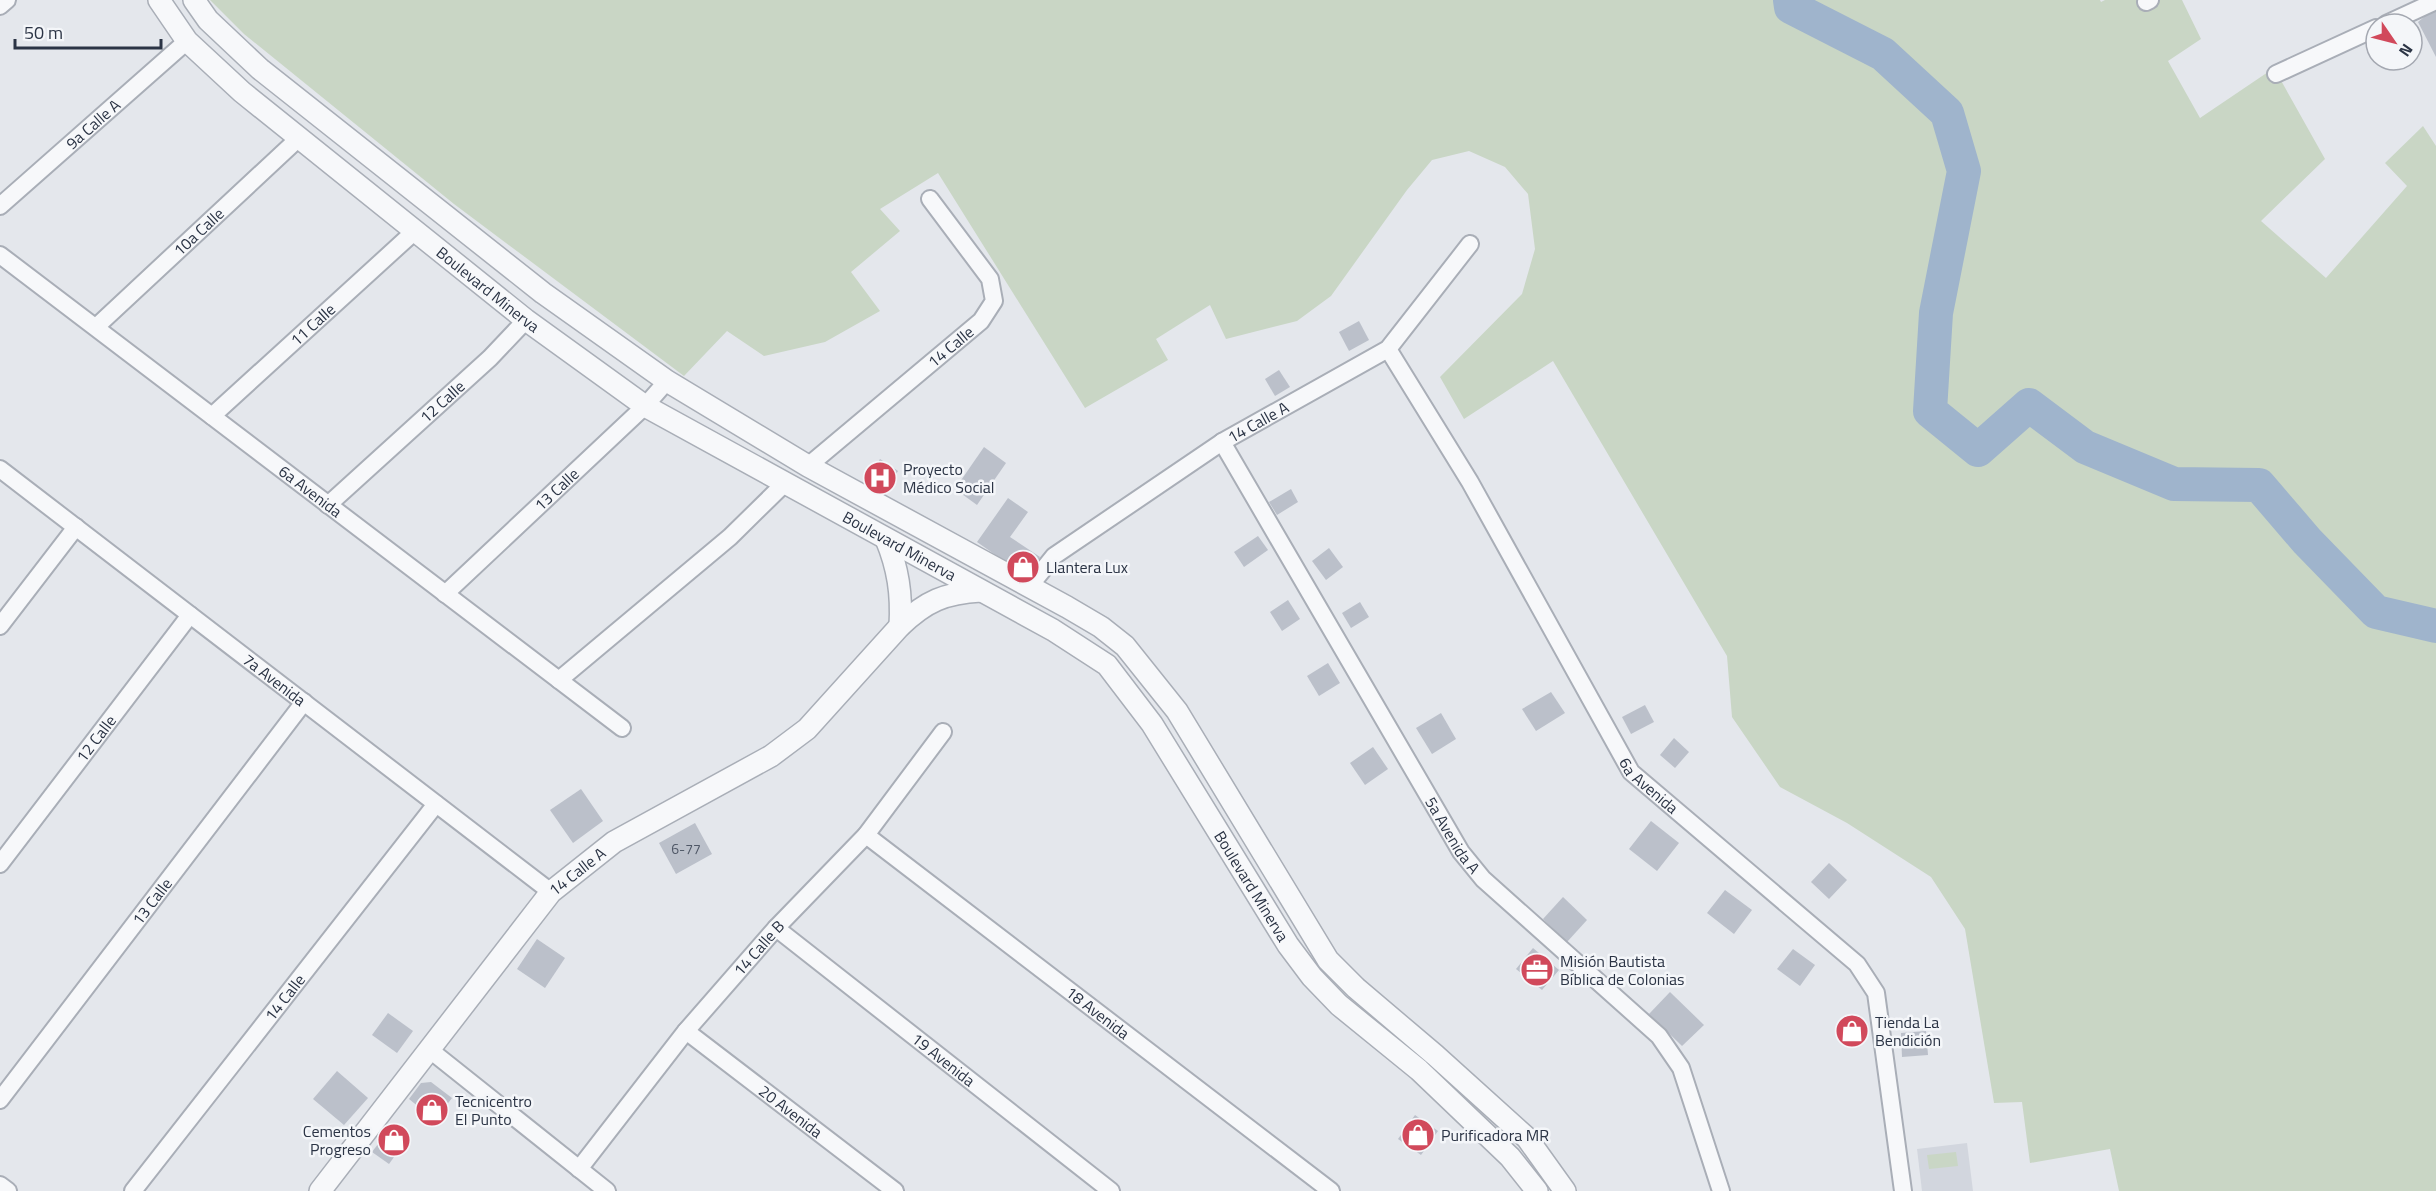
<svg xmlns="http://www.w3.org/2000/svg" width="2436" height="1191" viewBox="0 0 2436 1191" font-family="'Titillium Web',sans-serif">
	<style>
		.built { fill: #d2d6de }
		.green { fill: #c9d6c5 }
		.lines { fill: none; stroke-linecap: round; stroke-linejoin: round }
		.river { stroke: #9fb4cc; stroke-width: 34 }
		.building { fill: #bbc0ca }
		.minor-casing { stroke: #a9aeb7; stroke-width: 20 }
		.tertiary-casing { stroke: #a9aeb7; stroke-width: 24 }
		.minor { stroke: #f7f8fa; stroke-width: 16 }
		.tertiary { stroke: #f7f8fa; stroke-width: 21 }
		.labels { text-anchor: middle; stroke-width: 5; stroke-linejoin: round; paint-order: stroke }
		.number-label { font-size: 14px; fill: #4f5766 }
		.street-label { font-size: 16px; fill: #2b3445; stroke: #f4f6f9 }
		.poi-label { font-size: 16px; fill: #2b3445; stroke: #f4f6f9; text-anchor: start }
	</style>
	<rect width="100%" height="100%" fill="#e4e7ec"/>
	<polygon class="built" points="1967,1143 1973,1191 1922,1191 1917,1149"/>
	<g class="green">
		<polygon points="210,0 2100,0 2101,2 2105,0 2182,0 2201,39 2168,61 2200,118 2274,68 2325,159 2261,221 2326,278 2407,186 2385,163 2423,126 2436,146 2436,1191 2119,1191 2110,1149 2030,1163 2022,1102 1994,1103 1965,929 1931,877 1847,823 1780,787 1732,717 1727,656 1553,361 1464,419 1440,377 1522,294 1535,249 1528,194 1505,167 1469,151 1432,160 1407,190 1331,296 1297,321 1226,339 1210,305 1156,339 1168,360 1085,408 938,173 880,209 900,231 851,272 880,311 825,342 764,356 727,331 684,376 454,204 244,34"/>
		<polygon points="1956,1152 1958,1166 1929,1169 1927,1155"/>
	</g>
	<g class="lines">
		<polyline class="river" points="1790,0 1791,7 1883,54 1947,113 1964,171 1936,313 1930,411 1978,450 2029,405 2085,447 2174,484 2259,485 2307,541 2376,612 2436,626"/>
	</g>
	<g class="building">
		<polygon points="2436,7 2436,57 2418,22"/>
		<polygon points="1359,321 1369,340 1349,351 1339,332"/>
		<polygon points="1279,370 1290,387 1275,396 1265,379"/>
		<polygon points="984,447 1006,463 977,505 955,489"/>
		<polygon points="880,459 898,471 881,498 863,486"/>
		<polygon points="1291,489 1298,502 1277,515 1269,502"/>
		<polygon points="1008,498 1028,512 1010,537 1040,557 1027,577 977,542"/>
		<polygon points="1258,536 1268,550 1244,567 1234,552"/>
		<polygon points="1329,548 1343,567 1326,580 1312,561"/>
		<polygon points="1288,600 1300,619 1282,631 1270,612"/>
		<polygon points="1360,602 1369,617 1351,628 1342,613"/>
		<polygon points="1328,663 1340,683 1319,696 1307,676"/>
		<polygon points="1551,692 1565,713 1536,731 1522,709"/>
		<polygon points="1645,705 1654,722 1631,734 1622,717"/>
		<polygon points="1441,713 1456,739 1432,754 1416,728"/>
		<polygon points="1674,738 1689,752 1675,768 1660,755"/>
		<polygon points="1373,747 1388,769 1365,785 1350,763"/>
		<polygon points="581,789 603,821 573,843 550,810"/>
		<polygon points="1651,821 1679,843 1657,871 1629,849"/>
		<polygon points="695,823 712,854 676,874 659,843"/>
		<polygon points="1829,863 1847,880 1829,899 1811,882"/>
		<polygon points="1725,890 1752,910 1734,934 1707,913"/>
		<polygon points="1563,897 1587,920 1567,942 1543,919"/>
		<polygon points="537,939 565,958 545,988 517,969"/>
		<polygon points="1533,948 1559,970 1542,990 1516,969"/>
		<polygon points="1793,949 1815,965 1800,986 1777,969"/>
		<polygon points="1670,992 1704,1025 1682,1046 1649,1014"/>
		<polygon points="388,1013 413,1031 397,1053 372,1035"/>
		<polygon points="1862,1023 1864,1036 1843,1039 1841,1026"/>
		<polygon points="1926,1031 1928,1055 1902,1057 1901,1033"/>
		<polygon points="337,1071 368,1098 344,1125 313,1099"/>
		<polygon points="431,1082 452,1098 435,1120 409,1099 421,1083"/>
		<polygon points="1415,1115 1438,1131 1421,1155 1398,1139"/>
		<polygon points="391,1127 407,1139 389,1164 372,1152"/>
	</g>
	<g class="lines">
		<defs>
			<g id="minor">
				<polyline points="2146,2 2150,0"/>
				<polyline points="0,6 7,0"/>
				<polyline points="2386,24 2436,1"/>
				<polyline points="2276,74 2376,28"/>
				<path id="s1" d="M 0,206 L 187,41"/>
				<path id="s2" d="M 0,255 L 622,728"/>
				<path id="s3" d="M 96,327 L 300,137"/>
				<path id="s4" d="M 1388,349 L 1470,482 L 1631,772 L 1857,964 L 1876,993 L 1903,1191"/>
				<path id="s5" d="M 212,416 L 415,231"/>
				<path id="s6" d="M 1222,442 L 1461,852 L 1483,879 L 1659,1036 L 1681,1068 L 1721,1191"/>
				<path id="s7" d="M 808,466 L 981,321 L 994,301 L 990,279 L 930,199"/>
				<path id="s8" d="M 0,469 L 551,892"/>
				<path id="s9" d="M 328,505 L 490,358 L 526,320"/>
				<path id="s10" d="M 1029,587 L 1054,556 L 1222,442 L 1388,349 L 1470,244"/>
				<path id="s11" d="M 445,594 L 645,406 L 667,381"/>
				<polyline points="0,626 76,527"/>
				<polyline points="559,680 730,537 786,482"/>
				<path id="s12" d="M 866,835 L 1331,1191"/>
				<path id="s13" d="M 0,864 L 190,615"/>
				<path id="s14" d="M 776,928 L 1111,1191"/>
				<path id="s15" d="M 686,1031 L 895,1191"/>
				<polyline points="430,1050 607,1191"/>
				<path id="s16" d="M 0,1100 L 304,702"/>
				<path id="s17" d="M 579,1169 L 686,1031 L 776,928 L 866,835 L 943,732"/>
				<polyline points="0,1185 8,1191"/>
				<path id="s18" d="M 133,1191 L 436,804"/>
			</g>
			<g id="tertiary">
				<path id="s19" d="M 159,0 L 187,41 L 242,92 L 526,320 L 645,406 L 1053,630 L 1107,665 L 1152,724 L 1288,945 L 1312,977 L 1339,1005 L 1419,1070 L 1510,1157 L 1537,1191"/>
				<polyline points="194,0 208,20 260,69 543,293 667,381 808,466 1067,607 1101,627 1125,646 1177,711 1328,960 1356,988 1435,1055 1527,1138 1565,1191"/>
				<path d="M 886,539 C 898,568 902,594 900,626"/>
				<path id="s20" d="M 320,1191 L 551,892 L 614,842 L 771,756 L 807,729 L 900,626 C 926,601 945,593 981,591"/>
			</g>
		</defs>
		<use href="#minor" class="minor-casing"/>
		<use href="#tertiary" class="tertiary-casing"/>
		<use href="#minor" class="minor"/>
		<use href="#tertiary" class="tertiary"/>
	</g>
	<defs>
		<symbol id="hospital-disc" viewBox="-11 -11 22 22"><circle r="9.5" fill="#d1495b" stroke="#f4f6f9"/><path d="M-5-5h3v3.5h4V-5h3V5h-3V1.5h-4V5h-3Z" fill="#fff"/></symbol>
		<symbol id="shop-disc" viewBox="-11 -11 22 22"><circle r="9.5" fill="#d1495b" stroke="#f4f6f9"/><path d="M-5-2.5h2.3a2.7 3.5 0 0 1 5.4 0H5L5.5 6h-11ZM-1.5-2.5h3a1.5 2.3 0 0 0-3 0Z" fill="#fff"/></symbol>
		<symbol id="office-disc" viewBox="-11 -11 22 22"><circle r="9.5" fill="#d1495b" stroke="#f4f6f9"/><path d="M-6-3h4V-5.5h4V-3h4V5H-6ZM-1-4.5V-3h2v-1.5ZM-6 0V1H6V0Z" fill="#fff"/></symbol>
	</defs>
	<g fill-rule="evenodd">
		<use href="#hospital-disc" x="861" y="459" width="38" height="38"/>
		<use href="#shop-disc" x="1004" y="548" width="38" height="38"/>
		<use href="#office-disc" x="1518" y="951" width="38" height="38"/>
		<use href="#shop-disc" x="1833" y="1012" width="38" height="38"/>
		<use href="#shop-disc" x="413" y="1091" width="38" height="38"/>
		<use href="#shop-disc" x="1399" y="1116" width="38" height="38"/>
		<use href="#shop-disc" x="375" y="1121" width="38" height="38"/>
	</g>
	<g class="labels">
		<g class="number-label">
			<text x="686" y="854">6-77</text>
		</g>
		<g class="street-label">
			<text dy="6" stroke="none"><textPath href="#s1" startOffset="124">9a Calle A</textPath></text>
			<text dy="6" stroke="none"><textPath href="#s3" startOffset="140">10a Calle</textPath></text>
			<text dy="6" stroke="none"><textPath href="#s19" startOffset="440">Boulevard Minerva</textPath></text>
			<text dy="6" stroke="none"><textPath href="#s5" startOffset="136">11 Calle</textPath></text>
			<text dy="6" stroke="none"><textPath href="#s7" startOffset="186">14 Calle</textPath></text>
			<text dy="6" stroke="none"><textPath href="#s9" startOffset="154">12 Calle</textPath></text>
			<text dy="6" stroke="none"><textPath href="#s10" startOffset="284">14 Calle A</textPath></text>
			<text dy="6" stroke="none"><textPath href="#s11" startOffset="153">13 Calle</textPath></text>
			<text dy="6" stroke="none"><textPath href="#s2" startOffset="390">6a Avenida</textPath></text>
			<text dy="6" stroke="none"><textPath href="#s19" startOffset="926">Boulevard Minerva</textPath></text>
			<text dy="6" stroke="none"><textPath href="#s8" startOffset="346">7a Avenida</textPath></text>
			<text dy="6" stroke="none"><textPath href="#s13" startOffset="158">12 Calle</textPath></text>
			<text dy="6" stroke="none"><textPath href="#s4" startOffset="510">6a Avenida</textPath></text>
			<text dy="6" stroke="none"><textPath href="#s6" startOffset="456">5a Avenida A</textPath></text>
			<text dy="6" stroke="none"><textPath href="#s20" startOffset="411">14 Calle A</textPath></text>
			<text dy="6" stroke="none"><textPath href="#s19" startOffset="1430">Boulevard Minerva</textPath></text>
			<text dy="6" stroke="none"><textPath href="#s16" startOffset="250">13 Calle</textPath></text>
			<text dy="6" stroke="none"><textPath href="#s17" startOffset="285">14 Calle B</textPath></text>
			<text dy="6" stroke="none"><textPath href="#s18" startOffset="246">14 Calle</textPath></text>
			<text dy="6" stroke="none"><textPath href="#s12" startOffset="292">18 Avenida</textPath></text>
			<text dy="6" stroke="none"><textPath href="#s14" startOffset="213">19 Avenida</textPath></text>
			<text dy="6" stroke="none"><textPath href="#s15" startOffset="132">20 Avenida</textPath></text>
		</g>
		<g class="poi-label">
			<text x="903" y="475">Proyecto<tspan x="903" dy="18">Médico Social</tspan></text>
			<text x="1046" y="573">Llantera Lux</text>
			<text x="1560" y="967">Misión Bautista<tspan x="1560" dy="18">Bíblica de Colonias</tspan></text>
			<text x="1875" y="1028">Tienda La<tspan x="1875" dy="18">Bendición</tspan></text>
			<text x="455" y="1107">Tecnicentro<tspan x="455" dy="18">El Punto</tspan></text>
			<text x="371" y="1137" text-anchor="end">Cementos<tspan x="371" dy="18">Progreso</tspan></text>
			<text x="1441" y="1141">Purificadora MR</text>
		</g>
	</g>
	<g transform="translate(2394 42) rotate(125)"><circle r="28" fill="#f4f6f9" stroke="#a4a8b1" stroke-width="1.5"/>
	<path d="M0-4.5L10 22L0 15L-10 22Z" fill="#d1495b"/>
	<text y="-9" font-size="16" font-weight="bold" text-anchor="middle" fill="#2b3445">N</text>
	</g>
	<path d="M15 39v9h146v-9" fill="none" stroke="#2b3445" stroke-width="3"/>
	<text x="24" y="39" font-size="18" fill="#2b3445" stroke="#f4f6f9" stroke-width="4.5" paint-order="stroke">50 m</text>
</svg>
